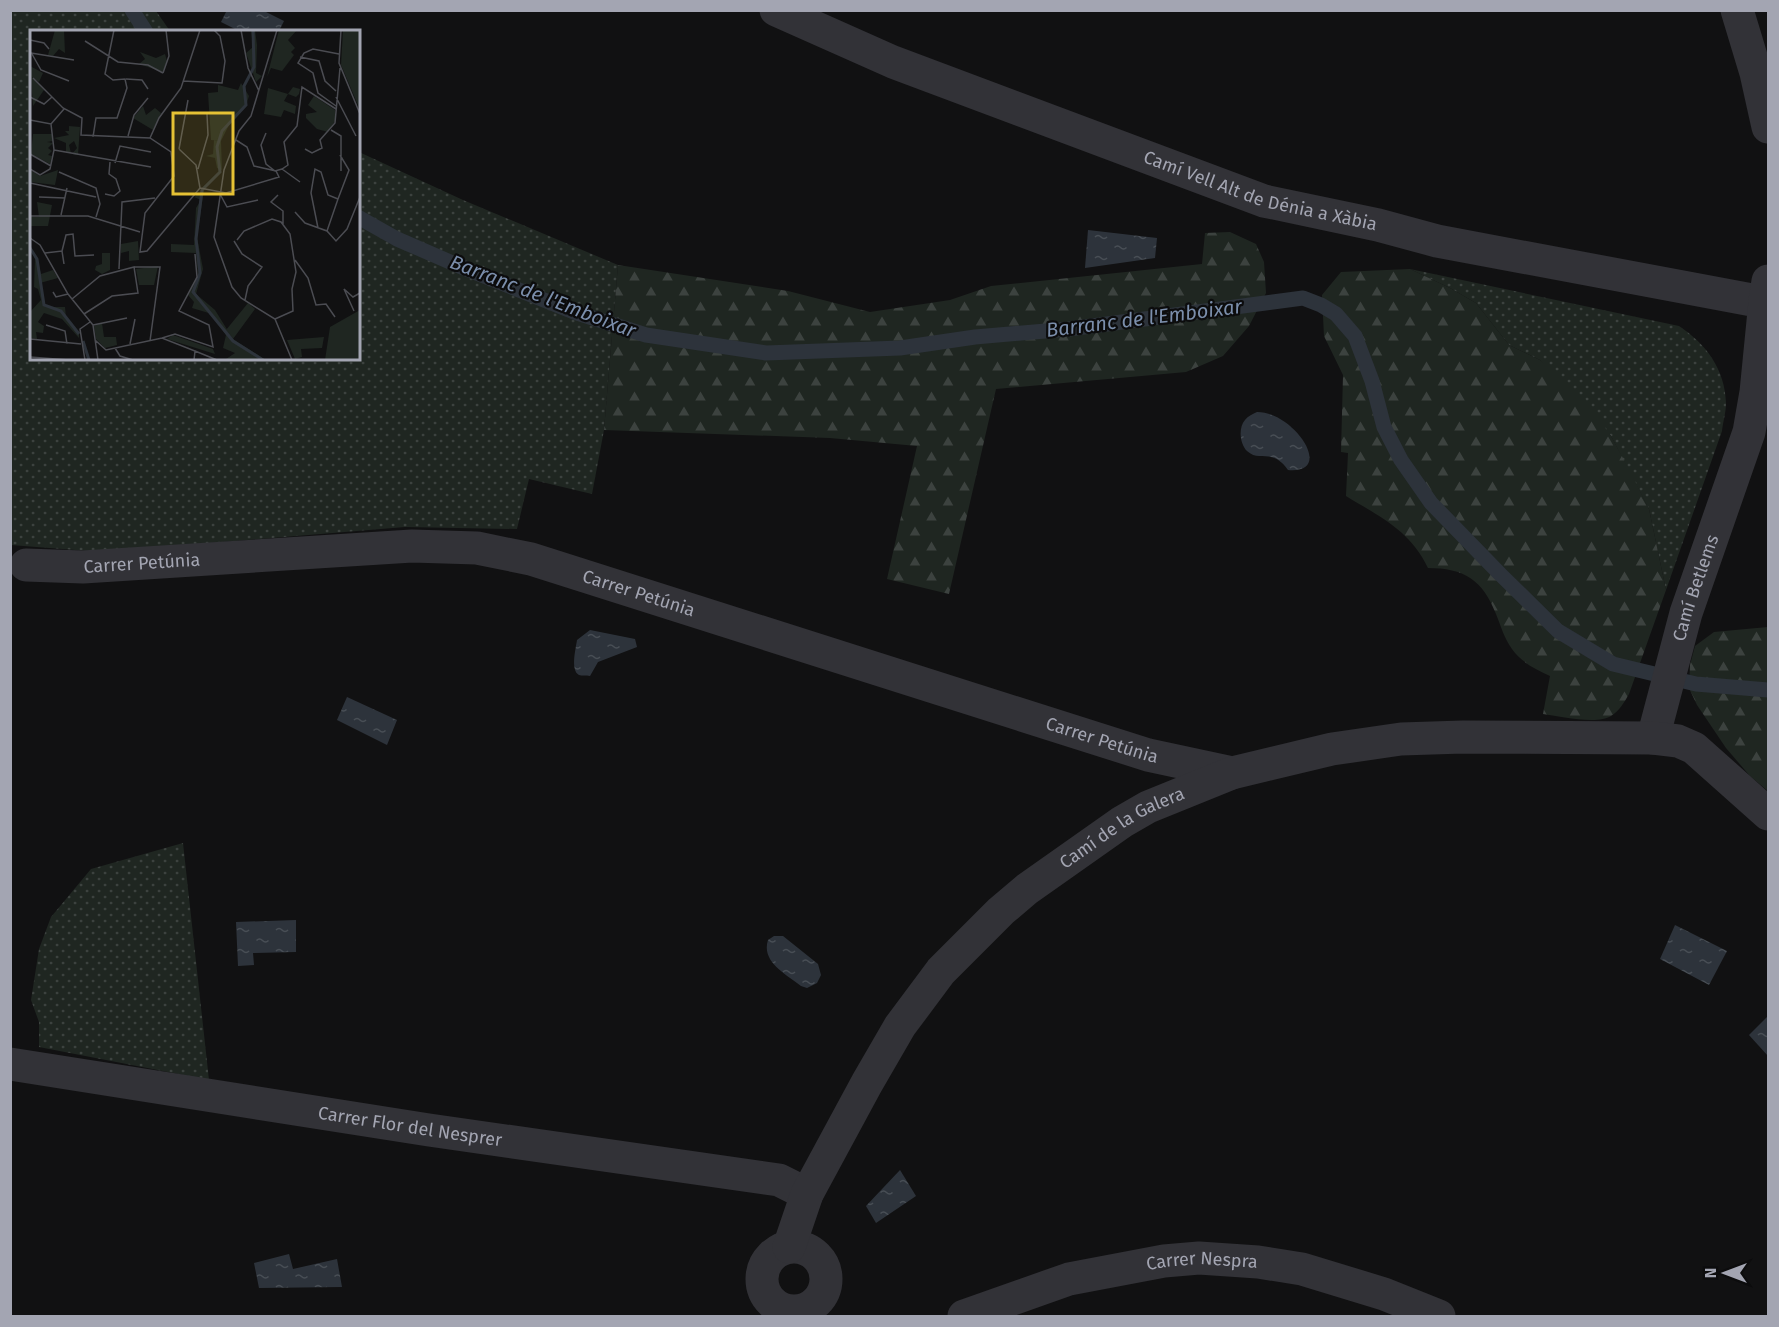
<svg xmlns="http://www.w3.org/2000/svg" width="1779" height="1327" viewBox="0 0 1779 1327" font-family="'Fira Sans',sans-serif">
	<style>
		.grass { fill: url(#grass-dots) }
		.forest { fill: url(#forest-firs) }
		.water { fill: url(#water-ripples) }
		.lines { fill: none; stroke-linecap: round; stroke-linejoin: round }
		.stream { stroke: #2d333b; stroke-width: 15 }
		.minor { stroke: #323237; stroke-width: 33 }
		.labels { text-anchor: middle; stroke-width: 4.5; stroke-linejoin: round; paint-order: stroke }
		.street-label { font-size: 18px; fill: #a3a5b2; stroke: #0c0c0d }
		.water-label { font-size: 20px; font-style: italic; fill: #7b8eab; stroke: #0c0c0d }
		.inset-river { fill: none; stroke: #2d333b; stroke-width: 3 }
		.inset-road { fill: none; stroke: #4b4c52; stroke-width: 1.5 }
		.view { fill: #e6c235; fill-opacity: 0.15; stroke: #e6c235; stroke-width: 3 }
		.inset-edge { fill: none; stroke: #a3a5b2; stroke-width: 3 }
	</style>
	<defs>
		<pattern id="grass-dots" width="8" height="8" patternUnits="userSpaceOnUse" patternTransform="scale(1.5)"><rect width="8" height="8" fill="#1f2621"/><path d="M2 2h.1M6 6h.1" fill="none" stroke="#3c423f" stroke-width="1.8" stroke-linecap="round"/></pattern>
		<pattern id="forest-firs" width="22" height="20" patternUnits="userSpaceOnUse" patternTransform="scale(1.5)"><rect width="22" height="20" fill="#1f2621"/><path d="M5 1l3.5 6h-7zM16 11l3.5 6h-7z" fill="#3c423f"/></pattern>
		<pattern id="water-ripples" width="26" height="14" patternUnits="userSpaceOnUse" patternTransform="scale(1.5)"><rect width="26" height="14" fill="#2d333b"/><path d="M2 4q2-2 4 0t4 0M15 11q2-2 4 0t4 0" fill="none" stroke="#484e55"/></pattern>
	</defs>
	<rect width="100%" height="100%" fill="#111112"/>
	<g class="grass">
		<polygon points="11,11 156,11 170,31 32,32 32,358 358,358 359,152 463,200 618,265 604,430 592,494 529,479 517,529 405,527 101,552 11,545"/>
		<path d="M 1410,269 L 1679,326 C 1706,344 1725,369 1726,403 C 1726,412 1723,422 1722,431 L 1666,590 L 1649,509 L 1611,436 L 1540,360 L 1509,345 L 1476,303 L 1450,288 Z"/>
		<polygon points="183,843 209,1080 39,1047 39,1022 31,1000 39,949 51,917 91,869"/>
	</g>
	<g class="forest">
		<polygon points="1230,232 1256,244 1264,262 1266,293 1249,326 1223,356 1186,372 996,389 949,594 887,579 917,446 830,438 604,430 618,265 788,291 870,312 950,300 991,286 1202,264 1205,233"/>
		<path d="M 1410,269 L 1450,288 L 1476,303 L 1509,345 L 1540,360 L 1585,399 L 1611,436 L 1631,473 L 1649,509 L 1666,590 L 1629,694 C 1624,703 1619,711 1611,716 C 1597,725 1559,716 1543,714 L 1550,676 C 1535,669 1521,662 1512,649 C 1504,638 1501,626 1496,614 C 1483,580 1464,568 1428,568 C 1410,530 1380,517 1346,496 L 1348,453 L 1341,452 L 1343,375 L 1324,336 L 1322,295 L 1341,272 Z"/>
		<polygon points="1768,627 1768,791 1750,776 1726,748 1697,705 1689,688 1690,665 1695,646 1714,632"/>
	</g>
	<g class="water">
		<polygon points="227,10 264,11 284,21 279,31 239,31 221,22"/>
		<polygon points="1088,230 1157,238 1155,258 1085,268"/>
		<path d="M 1257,412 C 1294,412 1336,474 1288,470 C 1272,447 1260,463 1247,451 C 1240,444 1238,428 1245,420 C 1248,416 1253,414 1257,412 Z"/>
		<path d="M 590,630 L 635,639 L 637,647 L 598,662 L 590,676 C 586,675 582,676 579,675 C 570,670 576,648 577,640 Z"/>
		<polygon points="347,697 397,720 387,745 337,720"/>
		<polygon points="296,920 296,952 253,953 254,965 238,966 236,922"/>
		<polygon points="1675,925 1727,951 1709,985 1660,959"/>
		<path d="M 774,936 L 783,936 L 818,964 L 821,975 L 817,983 L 807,988 L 801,986 C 786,974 761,962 768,940 Z"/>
		<polygon points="1768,1016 1768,1056 1749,1035"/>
		<polygon points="900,1170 916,1196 876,1223 866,1206"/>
		<polygon points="289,1254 293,1269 337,1259 342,1287 259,1288 254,1263"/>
	</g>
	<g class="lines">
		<g class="stream">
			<polyline points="132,10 146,32"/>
			<polyline points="358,217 397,239 464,268 574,312 646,335 766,353 900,348 975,337 1069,329 1303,298 1321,305 1336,314 1355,336 1372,381 1384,427 1401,460 1431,503 1500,574 1558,631 1613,664 1696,684 1768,690"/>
		</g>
		<g class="minor">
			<path id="s1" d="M 776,10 L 893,62 L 1264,201 L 1378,225 L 1437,241 L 1768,303"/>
			<polyline points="1737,10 1756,73 1768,127"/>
			<path id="s2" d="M 26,565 L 83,567 L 412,546 L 477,548 L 531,559 L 1148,755 L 1232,773"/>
			<path id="s3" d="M 1653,738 L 1686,613 L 1749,432 L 1756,392 L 1765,301 L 1768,281"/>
			<path id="s4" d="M 10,1064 L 429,1130 L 779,1180 L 807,1194"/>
			<circle cx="794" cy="1279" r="32"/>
			<path id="s5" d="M 789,1247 L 807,1194 L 867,1083 L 900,1026 L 941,971 L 1001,911 L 1027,889 L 1122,822 L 1148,807 L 1232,773 L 1332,749 L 1401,739 L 1463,737 L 1653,738 L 1678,741 L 1694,748 L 1768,814"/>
			<path id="s6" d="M 964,1316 L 1069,1279 L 1164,1261 L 1199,1258 L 1258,1262 L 1302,1269 L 1384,1294 L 1439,1316"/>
		</g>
	</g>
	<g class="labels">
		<g class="street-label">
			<text dy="6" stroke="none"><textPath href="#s1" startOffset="518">Camí Vell Alt de Dénia a Xàbia</textPath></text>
			<text dy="6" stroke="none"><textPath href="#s2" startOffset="116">Carrer Petúnia</textPath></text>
			<text dy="6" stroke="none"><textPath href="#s3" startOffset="156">Camí Betlems</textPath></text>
			<text dy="6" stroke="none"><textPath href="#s2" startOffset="620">Carrer Petúnia</textPath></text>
			<text dy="6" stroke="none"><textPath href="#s2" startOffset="1106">Carrer Petúnia</textPath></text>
			<text dy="6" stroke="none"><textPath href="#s5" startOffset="549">Camí de la Galera</textPath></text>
			<text dy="6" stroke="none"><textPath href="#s4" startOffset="405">Carrer Flor del Nesprer</textPath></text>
			<text dy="6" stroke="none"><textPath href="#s6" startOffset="246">Carrer Nespra</textPath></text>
		</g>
		<g class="water-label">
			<text transform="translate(543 296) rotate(21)" y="7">Barranc de l'Emboixar</text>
			<text transform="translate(1144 318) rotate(-7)" y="7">Barranc de l'Emboixar</text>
		</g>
	</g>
	<g transform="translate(30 30)">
		<rect width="330" height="330" fill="#111112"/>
		<path d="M 25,0 L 34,0 L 35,23 L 29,19 L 23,26 L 18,25 ZM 221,0 L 225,0 L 227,15 L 226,43 L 232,46 L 226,52 L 216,23 L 223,17 ZM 249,0 L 267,0 L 258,10 L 265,18 L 261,22 L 264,25 L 252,41 L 241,38 L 237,47 ZM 313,0 L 330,0 L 330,80 L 311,35 ZM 211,53 L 219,66 L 216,76 L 201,91 L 191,111 L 181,110 L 178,63 L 188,62 L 188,55 L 208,60 ZM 263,57 L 270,59 L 269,64 L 266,67 L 258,64 L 254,71 L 266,76 L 265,84 L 254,80 L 251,87 L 234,84 L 238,58 L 258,64 ZM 108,211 L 109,230 L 99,231 L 99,221 L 91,223 L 91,214 ZM 72,223 L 80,223 L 80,240 L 72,244 L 65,240 L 66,236 L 72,234 ZM 218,273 L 225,279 L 203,309 L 196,300 ZM 330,280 L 330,330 L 295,330 L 300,297 ZM 143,305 L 183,319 L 185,324 L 137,309 Z" fill="#1f2621"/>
		<path d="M 0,36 L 13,43 L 9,52 L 2,47 L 14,60 L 3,76 ZM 284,66 L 305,80 L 305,91 L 298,102 L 287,99 L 276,88 L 276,84 L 287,82 L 278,75 ZM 113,76 L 116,85 L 125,78 L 131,83 L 123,100 L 103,88 ZM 184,110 L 191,111 L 192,140 L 187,138 L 185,128 L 176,126 L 183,124 ZM 0,140 L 10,146 L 28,140 L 25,155 L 0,152 ZM 174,160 L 167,207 L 173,239 L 166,264 L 185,280 L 203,309 L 236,330 L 196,329 L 205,323 L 193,318 L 196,305 L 182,284 L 162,278 L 164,272 L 158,265 L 168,246 L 166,223 L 141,222 L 141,214 L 164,215 L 166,178 L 171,170 L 164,167 ZM 7,172 L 22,175 L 18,196 L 0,196 L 0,187 L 9,187 ZM 0,217 L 7,228 L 11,244 L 23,240 L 28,248 L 10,253 L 16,277 L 35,277 L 36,287 L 49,302 L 49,308 L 32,289 L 14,283 L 8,292 L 14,296 L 13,303 L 6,302 L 7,309 L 0,308 L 0,282 L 11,270 L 8,259 L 4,257 L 5,229 ZM 72,293 L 74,307 L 86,307 L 87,315 L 75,318 L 66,309 L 64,296 Z" fill="#1f2621"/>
		<path d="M 110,22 L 126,28 L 135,24 L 137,31 L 133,42 L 109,34 L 115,29 ZM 39,96 L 50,97 L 48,125 L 42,124 L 47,118 L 44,111 L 39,115 L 41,123 L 36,122 L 36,113 L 24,108 L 39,105 L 35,101 L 39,101 ZM 3,104 L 22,104 L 23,111 L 17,112 L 23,113 L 18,118 L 22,121 L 18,125 L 22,126 L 20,134 L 1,124 ZM 128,236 L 124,255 L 109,255 L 106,239 ZM 294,307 L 292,318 L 271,319 L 272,327 L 265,329 L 257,310 Z" fill="#1f2621"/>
		<path class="inset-river" d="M 223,0 L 224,37 L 214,56 L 216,75 L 192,101 L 187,117 L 190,142 L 172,160 L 166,209 L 170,243 L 163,262 L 203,311 L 233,330M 0,218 L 7,229 L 14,275 L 31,281 L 49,304M 53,311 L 59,330"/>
		<path class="inset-road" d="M 211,0 L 218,38 L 229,61M 247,0 L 221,86 L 209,101 L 194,140 L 184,207 L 202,257 L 211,268 L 245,289 L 262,330M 311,0 L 309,33 L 330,84M 0,10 L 14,13 L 19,19M 55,11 L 88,32 L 118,35 L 133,43M 1,23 L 44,30M 2,24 L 11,40 L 39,51M 270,27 L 289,31 L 295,51 L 306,61M 133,43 L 139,26 L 136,0M 3,48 L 33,78 L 52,88 L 51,105 L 120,108 L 141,122 L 144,146 L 115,183 L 110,222 L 117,221 L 170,158M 96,49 L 112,50 L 118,59M 153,51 L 192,53 L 195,31 L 190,6 L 184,0M 0,67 L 14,74 L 22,67M 306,67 L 326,106M 306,76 L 288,63 L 283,43 L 268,33 L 274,23 L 283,19 L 309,24M 0,90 L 21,94 L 34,79M 301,100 L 311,106 L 311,141M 236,103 L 231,115 L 236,134 L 245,141 L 252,139 L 258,135 L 254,112 L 267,96 L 272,57 L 306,79M 98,106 L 104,85 L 118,68M 63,107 L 66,88 L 87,88 L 97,58 L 95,49 L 83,50 L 75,44 L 84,0M 120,108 L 129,88 L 151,58 L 170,0M 149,119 L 158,70M 149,119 L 166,135 L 170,158M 275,119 L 282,123 L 292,118 L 290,110 L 305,93 L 310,38M 24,120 L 121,137M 0,124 L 21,136M 85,133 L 90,116 L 121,122M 0,139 L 10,145 L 20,139 L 24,120 L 21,94M 168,139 L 178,105 L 177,84M 252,139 L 270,152M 29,142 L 66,158 L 70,174 L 66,187M 0,153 L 66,167M 170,158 L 196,163 L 249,147 L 246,141 L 224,136 L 217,117 L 206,110M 75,164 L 84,166 L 90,161 L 86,149 L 79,144 L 80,132M 190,164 L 197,177 L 228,170M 248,165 L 241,172 L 253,181 L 253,194M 9,167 L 35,168M 308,169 L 319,140 L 310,125M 265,182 L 275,193 L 297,201 L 306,211 L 317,199 L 330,167M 31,185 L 37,158M 0,186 L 58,186 L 110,202M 288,198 L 281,163 L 285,139 L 291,142 L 298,165 L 308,169 L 297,201M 0,208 L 10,215 L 38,264 L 63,295 L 68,330M 207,210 L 214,201 L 242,189 L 251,192 L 260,204 L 266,242 L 262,259 L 263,281 L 245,289M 204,211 L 212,224 L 232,237 L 218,256 L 215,270M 32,221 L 36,205 L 43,204 L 45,226 L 64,225M 15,223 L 32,221 L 34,234M 265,230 L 278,248 L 286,275 L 296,274 L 305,287M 104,237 L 130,237 L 120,311M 89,239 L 92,172 L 125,168M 23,262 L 26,267 L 38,264M 42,269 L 70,246 L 104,237 L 108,263 L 82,266 L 54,284M 324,281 L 314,259 L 323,267 L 330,263M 16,295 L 35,301 L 37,314M 63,295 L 97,288M 132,308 L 145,304 L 183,317 L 179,295 L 149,281 L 167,247 L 165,224M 0,309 L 51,314M 65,310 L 76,320 L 132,308 L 165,321 L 164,330M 100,314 L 105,289M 85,318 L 90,326 L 103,330M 165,321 L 187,330M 0,327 L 39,330M 55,330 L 50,299 L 60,292"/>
		<path class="view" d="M 143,83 L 203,83 L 203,164 L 143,164 Z"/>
		<rect width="330" height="330" class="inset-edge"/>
	</g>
	<rect width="1779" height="1327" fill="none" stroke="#a3a5b2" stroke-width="24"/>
	<g transform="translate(1725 1273) rotate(270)" stroke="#0c0c0d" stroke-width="4.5" paint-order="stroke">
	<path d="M0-4.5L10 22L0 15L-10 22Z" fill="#a3a5b2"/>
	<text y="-9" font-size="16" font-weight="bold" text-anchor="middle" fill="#a3a5b2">N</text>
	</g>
</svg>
